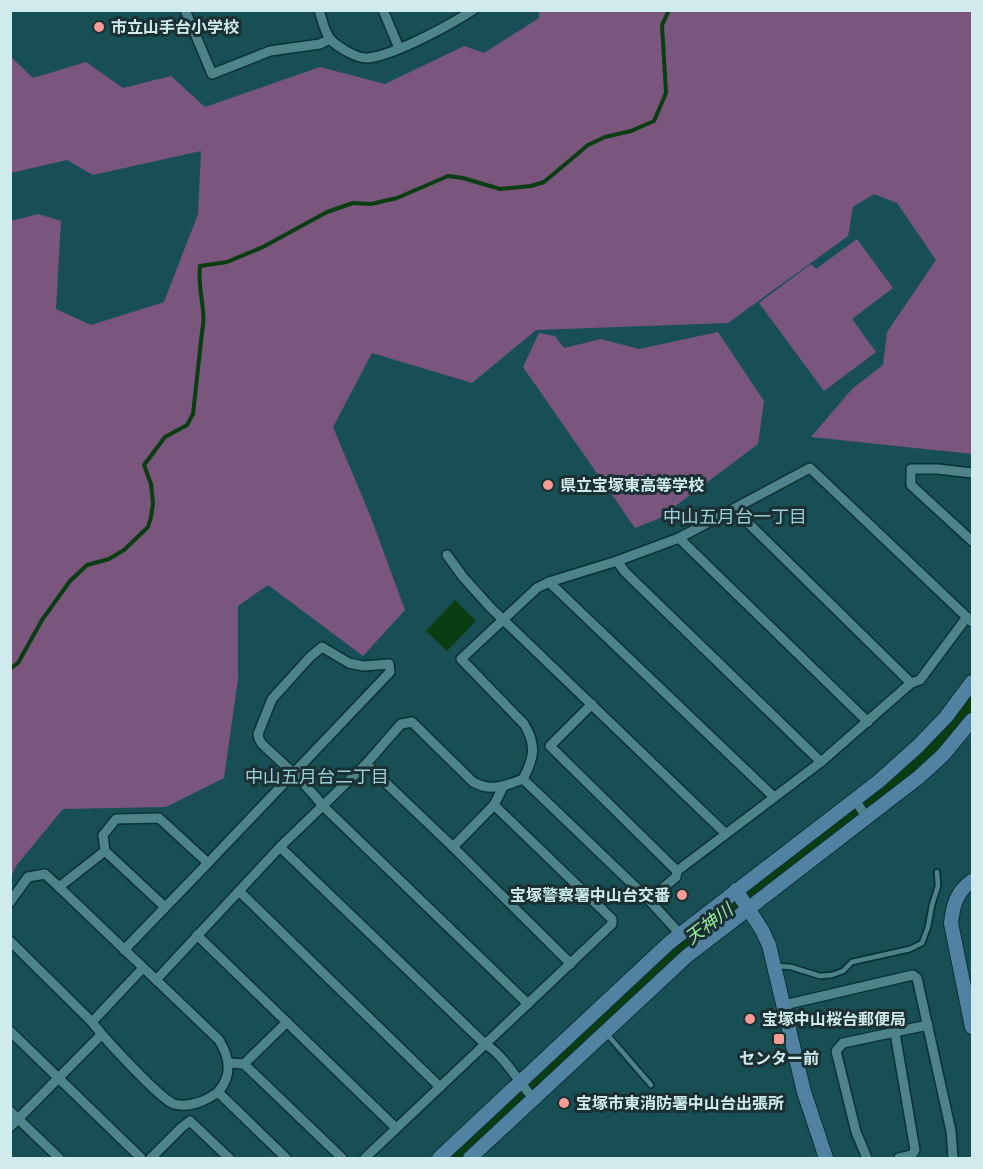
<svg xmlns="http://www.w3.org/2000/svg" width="983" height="1169" viewBox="0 0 983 1169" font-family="Georgia,'Noto Sans JP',serif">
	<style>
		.green { fill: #7a567c }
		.water { fill: #0b3d13 }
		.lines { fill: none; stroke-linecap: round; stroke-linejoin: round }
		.stream { stroke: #0b3d13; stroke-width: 4 }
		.river { stroke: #0b3d13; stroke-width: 21 }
		.lane-casing { stroke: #073237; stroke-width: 8 }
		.street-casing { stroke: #073237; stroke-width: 12 }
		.secondary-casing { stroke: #073237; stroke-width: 16 }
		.lane { stroke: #4e8389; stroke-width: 4.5 }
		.street { stroke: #4e8389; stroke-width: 9 }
		.secondary { stroke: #5182a2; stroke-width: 14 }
		.poi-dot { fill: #f59c94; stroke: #1a3033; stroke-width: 2 }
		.labels { text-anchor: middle; stroke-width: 6; stroke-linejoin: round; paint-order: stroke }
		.poi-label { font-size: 16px; font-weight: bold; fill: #d0ebee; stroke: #1a3033; text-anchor: start }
		.neighbourhood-label { font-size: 18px; fill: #99cfd6; stroke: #1a3033 }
		.water-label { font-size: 18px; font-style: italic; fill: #98ed9c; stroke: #1a3033 }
	</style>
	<rect width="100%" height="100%" fill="#174f54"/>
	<g class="green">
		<polygon points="539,11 972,11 972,454 811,437 852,389 883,365 887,332 936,260 897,203 874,194 853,207 848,236 728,323 536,330 472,383 372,353 333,427 370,515 405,610 363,656 268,585 238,606 238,679 224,778 166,807 63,809 16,866 11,877 11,221 38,214 61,221 56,309 91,325 164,302 198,214 201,151 93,175 67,160 11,173 11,57 33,78 86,62 123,88 171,76 205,107 320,67 385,84 464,46 484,53 539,18"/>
		<polygon points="857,239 893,288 852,319 876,352 824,391 759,303 811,264 816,269"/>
		<polygon points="718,332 764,401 758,444 658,519 635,528 523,367 539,333 555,336 564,348 601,339 639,349"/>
	</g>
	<polygon class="water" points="455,600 476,621 447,651 426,631"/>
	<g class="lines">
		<path class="stream" d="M 10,669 L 18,663 L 42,620 L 70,581 L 87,565 L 109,559 L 124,550 L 148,527 L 151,517 L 153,503 L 151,484 L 144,465 L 165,437 L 187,425 L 193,414 L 202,332 C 207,311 197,289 200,266 L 227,262 L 263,247 L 327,212 L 353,203 L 371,204 L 397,198 L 448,176 L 463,178 L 500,189 L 531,186 L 544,182 L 588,145 L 605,137 L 631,131 L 654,121 L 666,93 L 662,25 L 669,10"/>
		<path class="river" d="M 453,1158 L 679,947 L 880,795 C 914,766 947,736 972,700"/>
		<defs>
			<g id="lane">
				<polyline points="776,966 791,967 820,976 832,975 843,971 852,962 910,949 922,943 928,927 932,905 938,886 937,872"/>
				<polyline points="606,1033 651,1085"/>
			</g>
			<g id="street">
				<polyline points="185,10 212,74 270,51 320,44 330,39"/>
				<path d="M 319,10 C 322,19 325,34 331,40 C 339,48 358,59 368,58 C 395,55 450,25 473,10"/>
				<polyline points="383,10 399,48"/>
				<polyline points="972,473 938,469 911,469 911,485 972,541"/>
				<polyline points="734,509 911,683"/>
				<polyline points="679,538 868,722"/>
				<polyline points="447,555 463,577 490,607 725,833"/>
				<polyline points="617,561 625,572 821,762"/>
				<polyline points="549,582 774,797"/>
				<polyline points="592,704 550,746 677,871"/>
				<polyline points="366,764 453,847 571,964"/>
				<path d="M 523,779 C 534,758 537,745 524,724 L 461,659 L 537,588 L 549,582 L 617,561 L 679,538 L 810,468 L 972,622"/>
				<polyline points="855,800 867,818"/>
				<path d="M 280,847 L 485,1044 C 505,1056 518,1082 534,1099"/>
				<polyline points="453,847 494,805 503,787"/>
				<polyline points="105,851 165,907"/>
				<path d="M 208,863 L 390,672 L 389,664 L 363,666 L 349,663 L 322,647 L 310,657 L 272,699 L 258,734 L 259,739 L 262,744 C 282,763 305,782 322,805 L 528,1004"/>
				<path d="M 59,887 L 219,1040 C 230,1058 233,1075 218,1092"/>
				<polyline points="239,891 440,1087"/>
				<polyline points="649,900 676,877 677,871 821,762 911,683 920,680 967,617"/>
				<polyline points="10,902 28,877 45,874 59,887 105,851 103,835 116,819 159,818 208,863 124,950"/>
				<polyline points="197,935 396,1128"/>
				<path d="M 10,941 L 92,1022 C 103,1037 160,1099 174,1104 C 189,1108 206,1101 218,1092 L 286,1158"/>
				<path d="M 156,980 L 280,847 L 366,764 L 401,724 L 412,722 L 473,782 C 491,792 505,786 523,779 L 649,900 L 680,934"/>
				<polyline points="784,1005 913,975 917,978 951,1131 953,1158"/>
				<polyline points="92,1022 143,968"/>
				<polyline points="10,1031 141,1158"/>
				<polyline points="895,1033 915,1150 912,1155 899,1158"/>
				<polyline points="229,1063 244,1064 342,1158"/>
				<polyline points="244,1064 287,1022"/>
				<polyline points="10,1111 59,1158"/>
				<polyline points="10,1127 101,1035"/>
				<polyline points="151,1158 182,1127 190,1121 229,1158"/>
				<polyline points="365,1158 612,924 612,919 494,805"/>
				<polyline points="867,1158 856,1132 836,1051 843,1043 928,1025"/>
			</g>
			<g id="secondary">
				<path d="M 972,881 C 957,891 953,905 951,923 L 972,1027"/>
				<polyline points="736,890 762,930 769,945 804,1092 826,1158"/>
				<polyline points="439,1158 669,943 879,781 918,746 946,717 972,682"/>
				<polyline points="470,1158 687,956 919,777 943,755 972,720"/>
			</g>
		</defs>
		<use href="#lane" class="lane-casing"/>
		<use href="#street" class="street-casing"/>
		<use href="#secondary" class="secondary-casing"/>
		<use href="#lane" class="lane"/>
		<use href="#street" class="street"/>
		<use href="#secondary" class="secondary"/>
	</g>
	<g class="poi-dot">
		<circle cx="99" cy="27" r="6"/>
		<circle cx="548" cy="485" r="6"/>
		<circle cx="682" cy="895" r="6"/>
		<circle cx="750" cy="1019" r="6"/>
		<rect x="773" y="1033" width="12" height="12" rx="3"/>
		<circle cx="564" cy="1103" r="6"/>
	</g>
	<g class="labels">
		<g class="poi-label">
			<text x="111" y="33">市立山手台小学校</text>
			<text x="560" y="491">県立宝塚東高等学校</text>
			<text x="670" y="901" text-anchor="end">宝塚警察署中山台交番</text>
			<text x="762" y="1025">宝塚中山桜台郵便局</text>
			<text x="779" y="1064" text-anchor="middle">センター前</text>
			<text x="576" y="1109">宝塚市東消防署中山台出張所</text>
		</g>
		<g class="neighbourhood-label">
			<text x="735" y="523">中山五月台一丁目</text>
			<text x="317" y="783">中山五月台二丁目</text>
		</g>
		<g class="water-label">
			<text transform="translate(709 924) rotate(-37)" y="6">天神川</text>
		</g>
	</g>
	<rect width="983" height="1169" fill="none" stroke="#d0ebee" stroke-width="24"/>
</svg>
